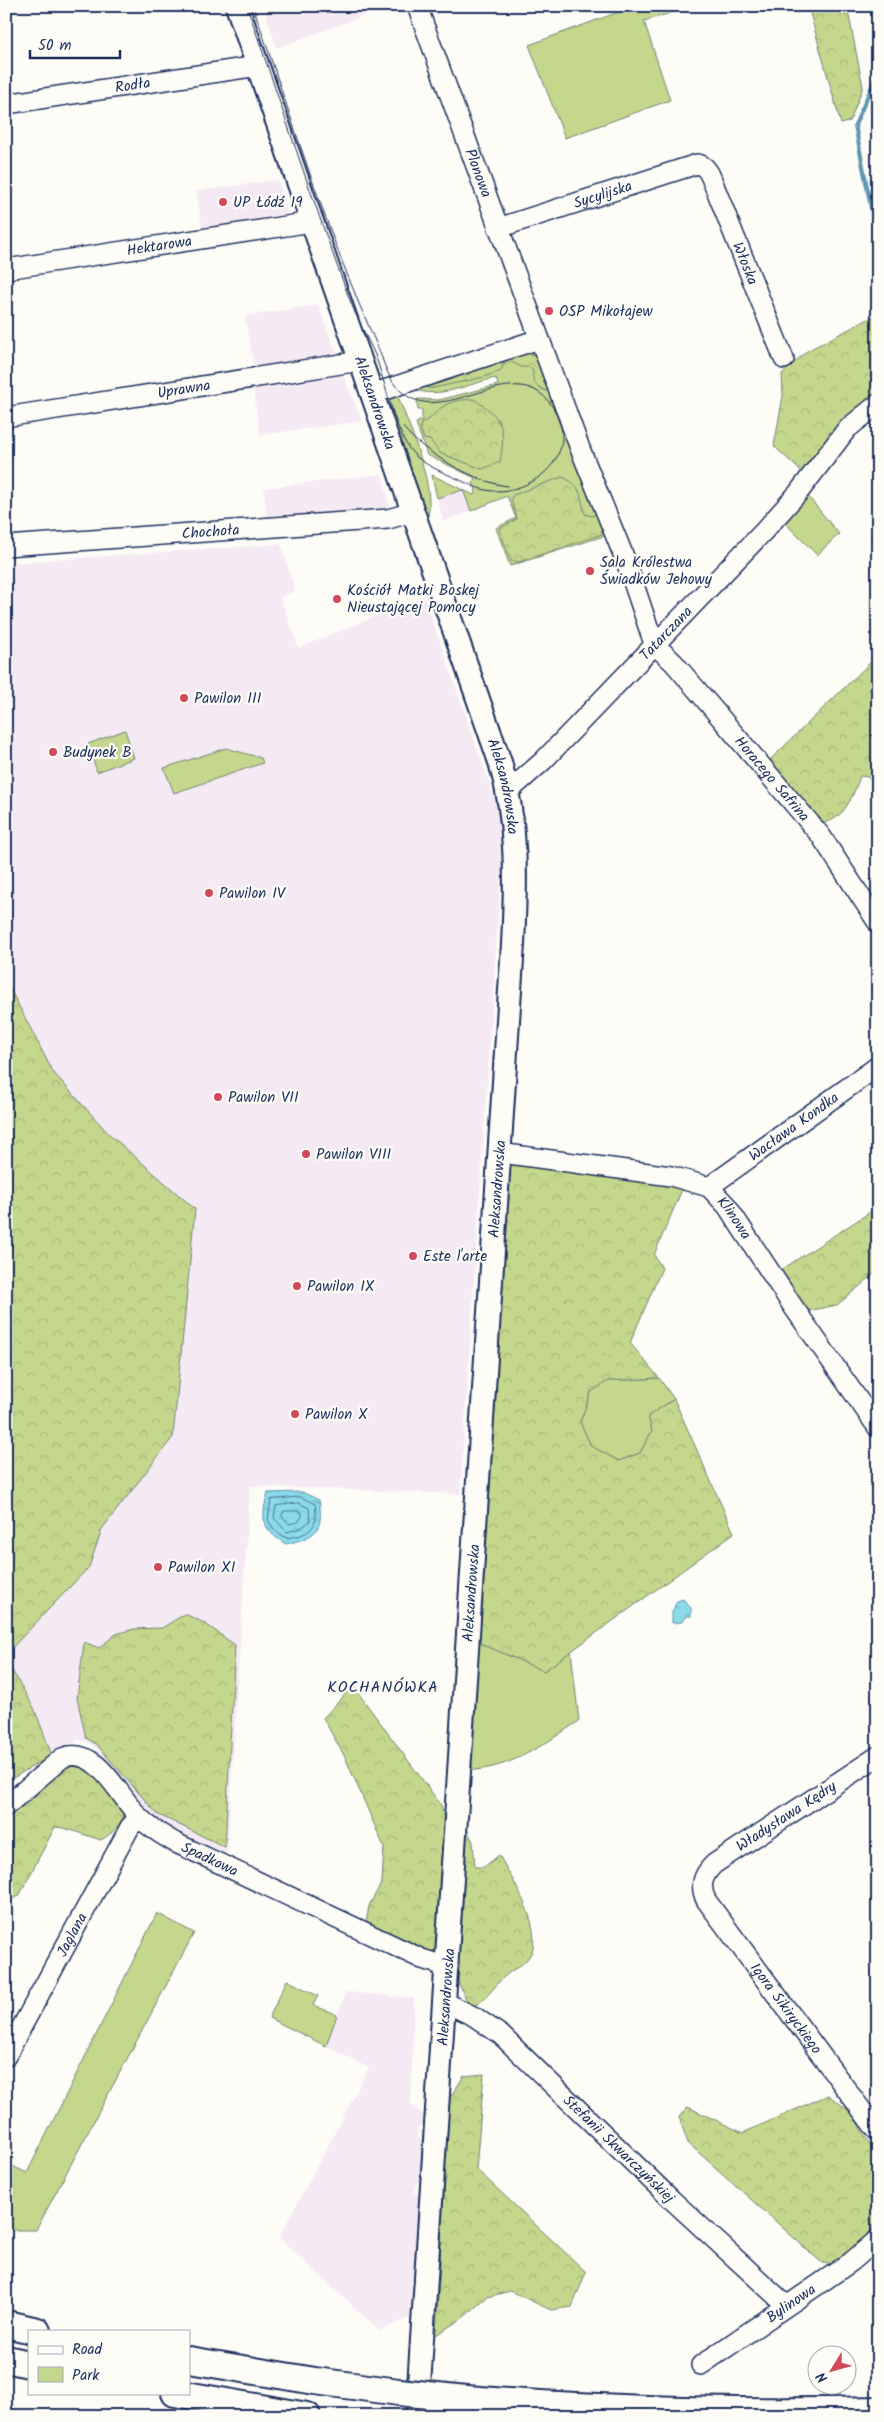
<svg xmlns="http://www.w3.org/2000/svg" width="884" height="2422" viewBox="0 0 884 2422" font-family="Kalam,sans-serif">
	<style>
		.built { fill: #f5eaf4 }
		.green { fill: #c4d78c; stroke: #708375 }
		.forest { fill: url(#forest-crowns); stroke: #708375 }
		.water { fill: url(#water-ripples); stroke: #5e96b1 }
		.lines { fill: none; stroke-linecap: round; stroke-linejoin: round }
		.shore { stroke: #487395; stroke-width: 1 }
		.stream { stroke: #5e96b1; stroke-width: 4 }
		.minor-casing { stroke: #1b2f5e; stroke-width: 22 }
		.major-casing { stroke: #1b2f5e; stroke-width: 26 }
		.highway-casing { stroke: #1b2f5e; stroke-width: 30 }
		.minor { stroke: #fdfcf7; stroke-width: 19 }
		.major { stroke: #fdfcf7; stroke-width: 22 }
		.highway { stroke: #fdfcf7; stroke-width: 26 }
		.tram { stroke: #1b2f5e; stroke-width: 1 }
		.highway-bridge-casing { stroke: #1b2f5e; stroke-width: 30; stroke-linecap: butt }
		.highway-bridge { stroke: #fdfcf7; stroke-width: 26 }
		.poi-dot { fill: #d1495b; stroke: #fdfcf7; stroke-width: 2 }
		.labels { text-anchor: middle; stroke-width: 4.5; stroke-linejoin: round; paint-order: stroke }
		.street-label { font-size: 15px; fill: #1b2f5e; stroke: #fdfcf7 }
		.poi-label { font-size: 15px; fill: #1b2f5e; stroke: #fdfcf7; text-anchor: start }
		.neighbourhood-label { font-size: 16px; letter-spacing: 1px; fill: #1b2f5e; stroke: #fdfcf7 }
	</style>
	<defs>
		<pattern id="forest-crowns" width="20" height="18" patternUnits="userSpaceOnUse" patternTransform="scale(1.25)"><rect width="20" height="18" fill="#c4d78c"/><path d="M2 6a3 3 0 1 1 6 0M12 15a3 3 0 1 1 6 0" fill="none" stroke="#a8b97b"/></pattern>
		<pattern id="water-ripples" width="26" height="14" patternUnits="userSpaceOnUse" patternTransform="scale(1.25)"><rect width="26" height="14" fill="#8bdae8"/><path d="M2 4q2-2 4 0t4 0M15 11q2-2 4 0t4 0" fill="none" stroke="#77bbc9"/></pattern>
	</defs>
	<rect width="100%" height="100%" fill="#fdfcf7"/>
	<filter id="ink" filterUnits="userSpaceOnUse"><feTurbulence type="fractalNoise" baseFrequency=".02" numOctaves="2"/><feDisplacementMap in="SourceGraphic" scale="10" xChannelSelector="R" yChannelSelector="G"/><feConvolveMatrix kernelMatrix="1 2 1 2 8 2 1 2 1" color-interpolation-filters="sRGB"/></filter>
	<g filter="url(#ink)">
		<g class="built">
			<polygon points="263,6 389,6 277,48"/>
			<polygon points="278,180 288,214 202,228 196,191"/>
			<polygon points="318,305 337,355 254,368 245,316"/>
			<polygon points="343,375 362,421 260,435 253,387"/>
			<polygon points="382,474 390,507 267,518 264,488"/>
			<polygon points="463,490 471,511 443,521 437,498"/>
			<polygon points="281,544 295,591 280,597 299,648 424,596 504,826 460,1494 250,1486 227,1855 155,1820 94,1746 87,1742 77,1740 52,1755 34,1708 6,1660 6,563"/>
			<polygon points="346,1992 414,1998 411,2104 424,2116 424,2124 417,2128 417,2137 422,2140 420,2182 415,2185 414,2192 419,2196 410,2317 380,2331 279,2238 369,2068 326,2046"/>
		</g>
		<g class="green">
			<polygon points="635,6 694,6 644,21 670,100 565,138 529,45"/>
			<path d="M 530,350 L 536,353 L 607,535 L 510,566 L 496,528 L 516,518 L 507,496 L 471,511 L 463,490 L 474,495 L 476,490 L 473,483 L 475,478 L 427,455 L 416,423 L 422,420 L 422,410 L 418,410 L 417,399 L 439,400 L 498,385 L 496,378 C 469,383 438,401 410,388 Z"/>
			<path d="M 396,391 C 408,424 435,483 428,517 L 384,396 L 393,413 L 387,394 Z"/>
			<polygon points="432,475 463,490 437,498"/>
			<polygon points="806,494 839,534 817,555 782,520"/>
			<polygon points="125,730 134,758 97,772 88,744"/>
			<polygon points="226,748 261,758 263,763 174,793 164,768"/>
			<polygon points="659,1378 674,1399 648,1416 652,1431 640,1453 619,1461 591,1446 580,1422 591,1392 608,1381"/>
			<path d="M 475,1641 L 544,1671 L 571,1651 L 579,1721 C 547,1742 514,1767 474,1770 L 471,1763 Z"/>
			<polygon points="157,1913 194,1933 36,2230 6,2230 6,2163 27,2173"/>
			<polygon points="287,1980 318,1996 313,2005 337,2015 326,2046 269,2018"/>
		</g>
		<g class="forest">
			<polygon points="808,6 847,6 863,87 850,121 841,124"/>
			<polygon points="878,314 878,400 805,475 774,446 783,396 782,374 807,351"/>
			<path d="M 524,353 L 534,355 L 540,363 L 551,387 L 546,391 C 537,387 531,381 533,371 L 529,367 L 521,367 L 512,362 L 503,365 L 501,371 L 484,377 L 429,389 L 426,385 Z"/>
			<path d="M 473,399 C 503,417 506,428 500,462 L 482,469 L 440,453 L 430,440 L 424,439 L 420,428 L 421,423 C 432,420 435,411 444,406 C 453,400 463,400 473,399 Z"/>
			<path d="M 562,477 C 582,485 580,495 585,514 L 592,516 L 597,513 L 602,527 L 602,534 L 519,562 L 511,561 L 499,529 L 517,519 L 511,499 L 513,495 Z"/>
			<path d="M 878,655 L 878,789 L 868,777 L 860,776 C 854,794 844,821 822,823 L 769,761 Z"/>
			<polygon points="6,981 53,1072 109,1134 195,1209 173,1437 102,1529 89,1567 6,1654"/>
			<polygon points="506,1158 684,1185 654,1255 662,1268 630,1343 659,1378 608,1381 591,1392 580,1422 591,1446 619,1461 640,1453 652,1431 648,1416 674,1399 734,1533 544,1671 475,1641"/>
			<polygon points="878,1207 878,1271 837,1305 808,1311 781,1270"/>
			<polygon points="185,1614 204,1623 235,1645 225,1847 157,1814 96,1744 86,1738 77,1698 84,1642 99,1648 116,1634 134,1629 162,1628"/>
			<polygon points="6,1660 34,1708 52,1755 6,1782"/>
			<polygon points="353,1686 441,1805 446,1824 436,1950 424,1954 365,1928 369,1906 382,1882 384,1847 345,1757 323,1718"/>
			<path d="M 80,1766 L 93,1772 L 125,1813 C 120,1826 113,1833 101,1840 L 64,1828 L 55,1827 L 19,1896 L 6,1902 L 6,1817 L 28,1803 L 65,1767 Z"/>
			<path d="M 467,1830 L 473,1842 L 475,1867 L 484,1867 L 499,1855 C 511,1878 548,1933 528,1958 C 522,1966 511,1970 504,1977 C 494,1986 483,2005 470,2007 L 455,1976 Z"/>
			<polygon points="484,2074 476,2169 586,2272 572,2307 551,2310 510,2291 487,2297 464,2317 436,2335 449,2099 464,2076"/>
			<polygon points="828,2095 851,2112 878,2158 878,2229 853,2254 834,2264 822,2263 688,2143 679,2117 688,2107 743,2133"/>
		</g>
		<g class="water">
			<path d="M 302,1492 L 319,1500 C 324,1531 316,1537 286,1544 C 262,1530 260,1519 268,1493 Z"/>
			<polygon points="683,1599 691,1608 691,1616 686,1616 682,1622 672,1623 672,1612 677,1601"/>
		</g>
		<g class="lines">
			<g class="shore">
				<path d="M 301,1497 L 315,1504 C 319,1528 310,1535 286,1538 L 274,1529 L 268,1520 L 271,1500 Z"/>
				<polygon points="299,1503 309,1508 310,1521 301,1528 287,1532 274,1518 276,1506"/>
				<polygon points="284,1511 298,1511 302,1513 302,1517 298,1522 289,1524 282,1516"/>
			</g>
			<polyline class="stream" points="878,72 855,125 878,244"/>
			<defs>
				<g id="minor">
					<path id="s1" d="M 417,6 L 581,451 L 627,564 L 654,644 L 674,663 L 821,836 L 878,923"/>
					<path id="s2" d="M 6,104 L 258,66"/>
					<path id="s3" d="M 498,228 L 697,164 C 709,165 712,181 716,190 L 784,359"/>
					<path id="s4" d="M 6,269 L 312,222"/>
					<polyline points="372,394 539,339"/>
					<path id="s5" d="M 6,417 L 360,361"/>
					<path id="s6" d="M 6,546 L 388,519 L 413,512"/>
					<path id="s7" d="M 508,792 L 543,761 L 764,531 L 798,493 L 847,429 L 878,404"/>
					<path id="s8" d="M 500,1153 L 671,1176 L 709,1187 L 727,1206 L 792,1305 L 878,1428"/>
					<path id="s9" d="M 709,1187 L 878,1066"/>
					<path id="s10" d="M 878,1756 L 714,1864 C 703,1875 699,1885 706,1900 L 878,2132"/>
					<path id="s11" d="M 6,1806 L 62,1758 C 97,1743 120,1799 141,1819 C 151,1829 164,1836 176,1843 L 422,1959 L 448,1967"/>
					<path id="s12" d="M 445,2002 L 475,2017 L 501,2035 L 672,2200 L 786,2305"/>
					<path id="s13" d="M 6,2056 L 130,1827 L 139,1818"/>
					<path id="s14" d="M 701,2365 L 851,2262 L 878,2239"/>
				</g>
				<g id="major">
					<path id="s15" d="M 237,6 L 500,762 C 518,823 516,882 513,944 L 417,2416"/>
				</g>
				<g id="highway">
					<polyline points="6,2324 37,2331"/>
					<polyline points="6,2359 29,2364"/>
					<polyline points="189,2360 315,2381 399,2392"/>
					<polyline points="175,2393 307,2416"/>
					<path d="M 466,2399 C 603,2409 740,2414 878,2410"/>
				</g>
			</defs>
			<use href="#minor" class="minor-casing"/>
			<use href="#major" class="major-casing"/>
			<use href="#highway" class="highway-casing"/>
			<use href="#minor" class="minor"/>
			<use href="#major" class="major"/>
			<use href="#highway" class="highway"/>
			<g class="tram">
				<path d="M 247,6 C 281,105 314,205 351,303 C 358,321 367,337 375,355 C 385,381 395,431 411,451 C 423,466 444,472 460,480 C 472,486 483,491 496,491 C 538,491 579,453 555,411 C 520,347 447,429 403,393 C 387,381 384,360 376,343 C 327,234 292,119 253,6"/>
				<path d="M 403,427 C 420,451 479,484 508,486"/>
			</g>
			<defs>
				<polyline id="highway-bridge" points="399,2392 466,2399"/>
			</defs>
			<use href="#highway-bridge" class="highway-bridge-casing"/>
			<use href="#highway-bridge" class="highway-bridge"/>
		</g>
	</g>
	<g class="poi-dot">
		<circle cx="223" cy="202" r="5"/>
		<circle cx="549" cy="311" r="5"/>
		<circle cx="590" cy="571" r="5"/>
		<circle cx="337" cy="599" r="5"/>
		<circle cx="184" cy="698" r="5"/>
		<circle cx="53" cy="752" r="5"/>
		<circle cx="209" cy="893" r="5"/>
		<circle cx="218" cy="1097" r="5"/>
		<circle cx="306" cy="1154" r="5"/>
		<circle cx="413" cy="1256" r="5"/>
		<circle cx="297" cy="1286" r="5"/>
		<circle cx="295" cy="1414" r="5"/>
		<circle cx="158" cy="1567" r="5"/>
	</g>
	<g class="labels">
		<g class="street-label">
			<text dy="5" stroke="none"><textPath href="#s2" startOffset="128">Rodła</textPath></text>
			<text dy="5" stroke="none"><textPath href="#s1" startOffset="178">Plonowa</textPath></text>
			<text dy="5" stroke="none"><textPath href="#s3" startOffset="110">Sycylijska</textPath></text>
			<text dy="5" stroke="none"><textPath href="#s4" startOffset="155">Hektarowa</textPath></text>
			<text dy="5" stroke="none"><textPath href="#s3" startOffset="322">Włoska</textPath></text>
			<text dy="5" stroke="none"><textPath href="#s5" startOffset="180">Uprawna</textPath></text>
			<text dy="5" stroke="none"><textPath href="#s15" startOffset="420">Aleksandrowska</textPath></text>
			<text dy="5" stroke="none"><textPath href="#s6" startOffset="205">Chochoła</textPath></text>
			<text dy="5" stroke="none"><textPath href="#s7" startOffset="224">Tatarczana</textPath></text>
			<text dy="5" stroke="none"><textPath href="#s1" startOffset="860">Horacego Safrina</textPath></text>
			<text dy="5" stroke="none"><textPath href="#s15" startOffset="825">Aleksandrowska</textPath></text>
			<text dy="5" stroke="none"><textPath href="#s9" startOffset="104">Wacława Kondka</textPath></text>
			<text transform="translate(497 1189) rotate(-86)" y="5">Aleksandrowska</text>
			<text dy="5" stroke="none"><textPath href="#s8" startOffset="252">Klinowa</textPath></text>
			<text transform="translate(471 1593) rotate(-86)" y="5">Aleksandrowska</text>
			<text transform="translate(786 1816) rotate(-33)" y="5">Władysława Kędry</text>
			<text dy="5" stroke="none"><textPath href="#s11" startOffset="261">Spadkowa</textPath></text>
			<text dy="5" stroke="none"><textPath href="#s13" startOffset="138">Jaglana</textPath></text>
			<text transform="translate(446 1997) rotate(-86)" y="5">Aleksandrowska</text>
			<text dy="5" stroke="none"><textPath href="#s10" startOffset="371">Igora Sikiryckiego</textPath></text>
			<text dy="5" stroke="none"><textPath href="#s12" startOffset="229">Stefanii Skwarczyńskiej</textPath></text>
			<text dy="5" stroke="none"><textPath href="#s14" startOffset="109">Bylinowa</textPath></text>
		</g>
		<g class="poi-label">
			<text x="233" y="207">UP Łódź 19</text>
			<text x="559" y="316">OSP Mikołajew</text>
			<text x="600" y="567">Sala Królestwa<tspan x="600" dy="17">Świadków Jehowy</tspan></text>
			<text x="347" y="595">Kościół Matki Boskej<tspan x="347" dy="17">Nieustającej Pomocy</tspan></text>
			<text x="194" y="703">Pawilon III</text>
			<text x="63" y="757">Budynek B</text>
			<text x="219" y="898">Pawilon IV</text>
			<text x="228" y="1102">Pawilon VII</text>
			<text x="316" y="1159">Pawilon VIII</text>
			<text x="423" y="1261">Este l'arte</text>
			<text x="307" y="1291">Pawilon IX</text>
			<text x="305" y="1419">Pawilon X</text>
			<text x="168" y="1572">Pawilon XI</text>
		</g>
		<g class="neighbourhood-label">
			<text x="383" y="1692">KOCHANÓWKA</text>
		</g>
	</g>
	<rect width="884" height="2422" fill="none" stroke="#fdfcf7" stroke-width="25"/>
	<rect x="12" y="12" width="859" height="2397" fill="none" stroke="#1b2f5e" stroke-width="2" filter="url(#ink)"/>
	<rect x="28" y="2330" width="162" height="65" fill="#fdfcf7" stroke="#a3aaba"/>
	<rect x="38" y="2346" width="25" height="8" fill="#fdfcf7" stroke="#a3aaba"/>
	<text x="72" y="2354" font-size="15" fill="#1b2f5e">Road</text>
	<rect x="38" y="2367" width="25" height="15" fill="#c4d78c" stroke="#a3aaba"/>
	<text x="72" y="2380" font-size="15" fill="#1b2f5e">Park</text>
	<g transform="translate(832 2370) rotate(233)"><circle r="24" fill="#fdfcf7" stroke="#a3aaba"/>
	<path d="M0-4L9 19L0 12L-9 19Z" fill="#d1495b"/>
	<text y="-8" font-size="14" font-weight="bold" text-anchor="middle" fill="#1b2f5e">N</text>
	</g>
	<path d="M30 50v8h90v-8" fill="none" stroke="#1b2f5e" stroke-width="2.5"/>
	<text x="38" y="50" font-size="15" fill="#1b2f5e" stroke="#fdfcf7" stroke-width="4" paint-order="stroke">50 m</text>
</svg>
